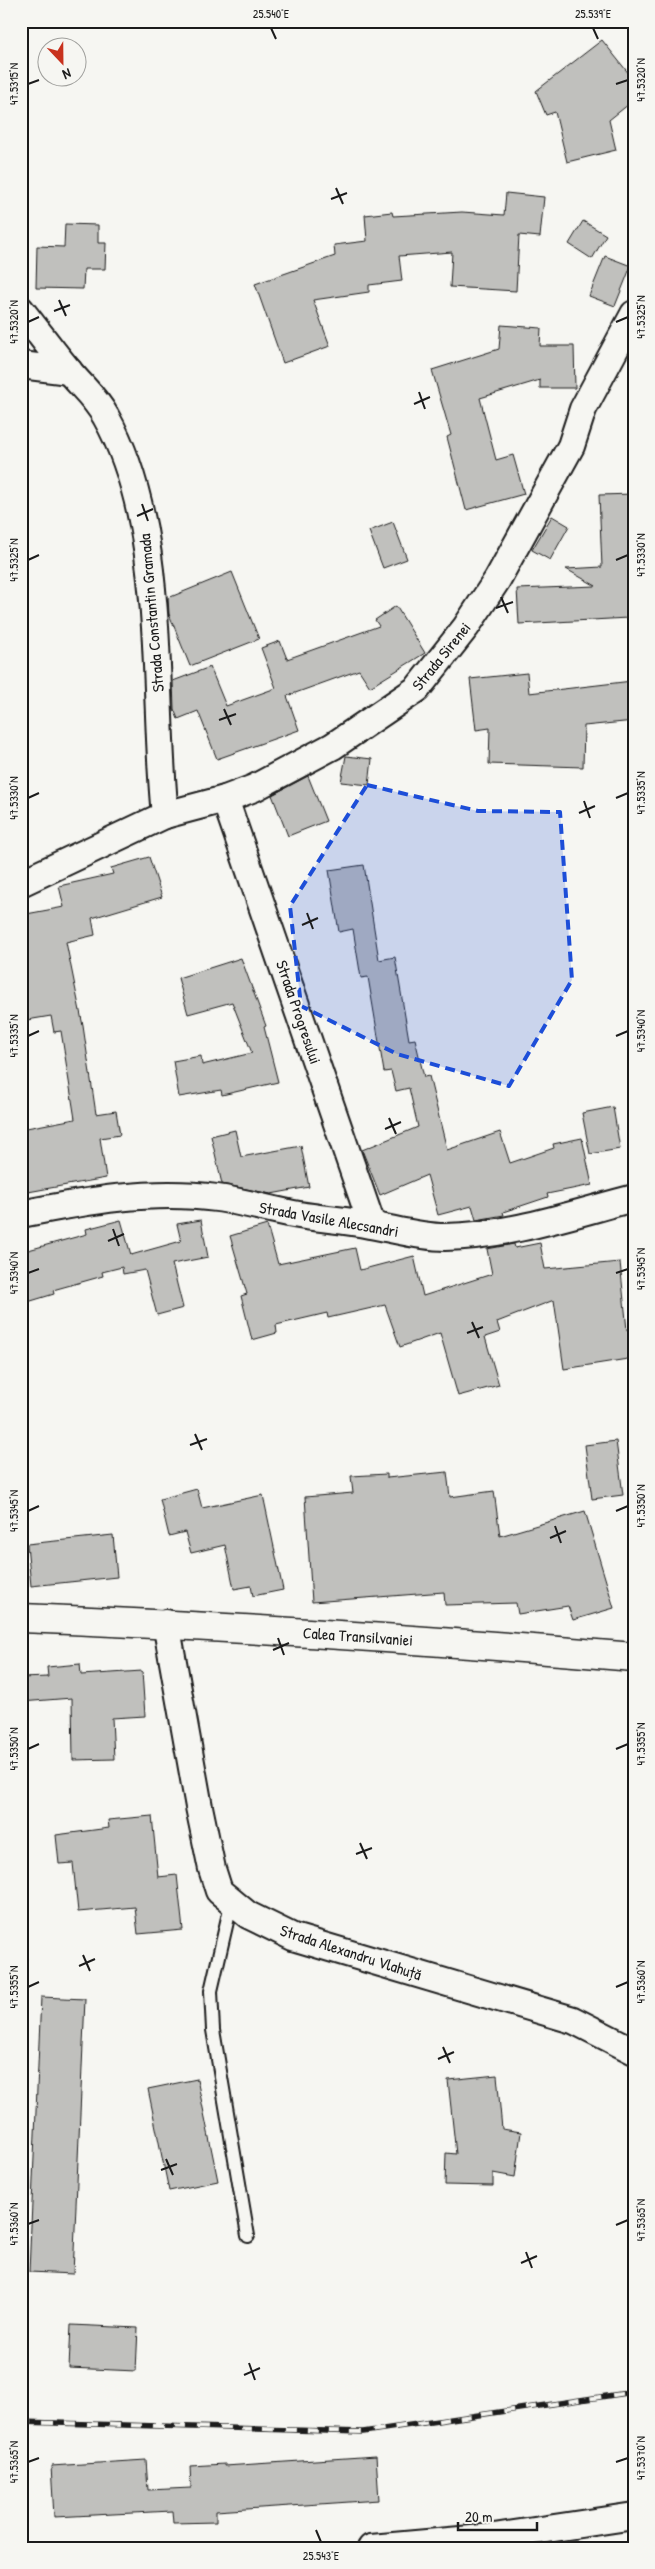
<svg xmlns="http://www.w3.org/2000/svg" width="655" height="2569" viewBox="0 0 655 2569" font-family="'Patrick Hand',sans-serif">
	<style>
		.green { fill: #d6d6d2; stroke: #797977 }
		.building { fill: #c0c0bd; stroke: #1c1c1c }
		.lines { fill: none; stroke-linecap: round; stroke-linejoin: round }
		.lane-casing { stroke: #1c1c1c; stroke-width: 16 }
		.street-casing { stroke: #1c1c1c; stroke-width: 30 }
		.highway-casing { stroke: #1c1c1c; stroke-width: 31 }
		.lane { stroke: #f6f6f2; stroke-width: 12 }
		.street { stroke: #f6f6f2; stroke-width: 26 }
		.highway { stroke: #f6f6f2; stroke-width: 28 }
		.rail-casing { stroke: #1c1c1c; stroke-width: 5.5 }
		.rail { stroke: #f6f6f2; stroke-width: 4; stroke-dasharray: 11; stroke-linecap: butt }
		.marked { fill: #1d4ed8; fill-opacity: 0.2; stroke: #1d4ed8; stroke-width: 4; stroke-dasharray: 10 6; stroke-linejoin: round }
		.ticks { fill: none; stroke: #1c1c1c; stroke-width: 2 }
		.labels { text-anchor: middle; stroke-width: 4.5; stroke-linejoin: round; paint-order: stroke }
		.street-label { font-size: 16px; fill: #1c1c1c; stroke: #f6f6f2 }
		.neatline { fill: none; stroke: #1c1c1c; stroke-width: 2 }
		.ticks-label { font-size: 12px; text-anchor: middle; fill: #1c1c1c }
	</style>
	<rect width="100%" height="100%" fill="#f6f6f2"/>
	<filter id="ink" filterUnits="userSpaceOnUse"><feTurbulence type="fractalNoise" baseFrequency=".02" numOctaves="2"/><feDisplacementMap in="SourceGraphic" scale="10" xChannelSelector="R" yChannelSelector="G"/><feConvolveMatrix kernelMatrix="1 2 1 2 8 2 1 2 1" color-interpolation-filters="sRGB"/></filter>
	<g filter="url(#ink)">
		<polygon class="green" points="21,1955 27,1956 21,2013"/>
		<g class="building">
			<polygon points="602,40 634,80 634,100 609,120 616,150 567,162 555,112 546,115 536,91"/>
			<polygon points="506,193 544,197 540,237 519,235 516,291 450,287 452,252 399,256 402,281 369,285 369,292 313,300 330,346 283,363 255,284 335,256 334,245 367,241 365,215 392,212 393,216 462,212 504,215"/>
			<polygon points="583,221 606,235 592,259 569,244"/>
			<polygon points="65,224 98,225 98,243 106,243 105,269 84,269 83,289 36,288 37,246 64,247"/>
			<polygon points="605,256 631,266 615,306 589,296"/>
			<polygon points="501,325 541,328 540,346 574,346 575,388 540,388 540,380 480,398 496,460 513,455 524,494 466,510 447,437 451,435 432,370 499,349"/>
			<polygon points="634,494 634,591 627,592 628,618 519,624 517,589 596,586 566,569 602,567 599,495"/>
			<polygon points="552,516 569,526 550,560 532,550"/>
			<polygon points="393,522 407,559 383,568 369,531"/>
			<polygon points="232,572 259,639 190,666 169,614 168,598"/>
			<polygon points="396,606 425,653 370,687 359,670 287,696 299,730 217,759 198,711 178,719 174,709 173,681 210,667 226,706 276,688 261,648 280,641 287,659 379,626 375,620"/>
			<polygon points="527,673 529,693 632,681 634,721 584,726 583,767 489,764 490,728 476,730 470,679"/>
			<polygon points="346,756 372,759 369,785 341,782"/>
			<polygon points="308,776 326,821 288,836 272,795"/>
			<polygon points="149,857 162,897 92,918 95,935 66,942 83,1026 96,1114 116,1111 120,1135 100,1138 106,1178 28,1192 21,1159 21,1129 75,1119 61,1031 54,1032 51,1016 21,1021 21,915 64,907 59,886 113,874 111,868"/>
			<polygon points="364,865 379,960 395,957 409,1040 415,1039 424,1077 429,1076 447,1150 500,1132 510,1163 554,1148 553,1144 582,1138 592,1185 547,1194 548,1197 503,1212 504,1215 476,1220 472,1206 438,1215 427,1175 380,1195 362,1150 418,1127 409,1088 396,1091 391,1071 384,1072 368,977 361,978 353,929 339,932 329,870"/>
			<polygon points="241,958 266,1026 264,1027 278,1082 222,1095 221,1090 179,1097 173,1061 201,1056 202,1065 252,1053 232,1002 188,1014 178,978"/>
			<polygon points="613,1107 620,1149 590,1154 582,1113"/>
			<polygon points="235,1130 241,1157 301,1146 309,1187 271,1194 222,1184 211,1136"/>
			<polygon points="121,1220 131,1255 181,1241 177,1224 201,1220 208,1257 172,1264 183,1308 157,1315 145,1270 123,1274 122,1267 102,1272 103,1276 53,1290 54,1294 21,1304 21,1252 87,1234 86,1229"/>
			<polygon points="267,1225 278,1264 355,1248 360,1270 414,1256 423,1296 492,1274 487,1249 514,1244 515,1248 540,1243 545,1269 620,1262 627,1330 634,1329 634,1358 564,1369 554,1300 497,1322 500,1332 485,1337 499,1385 458,1396 440,1333 400,1347 385,1305 328,1318 327,1313 276,1325 277,1333 252,1340 241,1296 247,1294 230,1236"/>
			<polygon points="616,1441 623,1495 592,1499 585,1445"/>
			<polygon points="447,1472 450,1497 494,1491 500,1536 585,1511 614,1608 573,1620 568,1606 518,1614 516,1603 445,1605 444,1592 312,1602 305,1497 353,1493 351,1476 387,1474 387,1478"/>
			<polygon points="197,1489 202,1508 263,1495 283,1590 253,1596 251,1586 234,1589 225,1545 191,1553 185,1532 169,1536 160,1499"/>
			<polygon points="113,1535 117,1577 31,1586 27,1544"/>
			<polygon points="80,1664 81,1675 142,1671 145,1716 112,1718 114,1759 73,1760 72,1698 21,1702 21,1678 48,1677 47,1667"/>
			<polygon points="152,1816 158,1877 177,1875 183,1930 138,1934 135,1907 78,1912 73,1863 59,1864 56,1835 109,1828 108,1820"/>
			<polygon points="41,1997 85,1999 73,2274 29,2272"/>
			<polygon points="497,2075 502,2129 521,2132 515,2177 493,2173 493,2186 445,2185 446,2153 456,2154 448,2080"/>
			<polygon points="197,2079 218,2181 169,2191 148,2089"/>
			<polygon points="71,2325 138,2328 136,2371 69,2368"/>
			<polygon points="376,2456 379,2500 216,2511 216,2522 173,2523 172,2511 54,2517 51,2466 146,2460 148,2490 191,2488 190,2466 225,2464 225,2466"/>
		</g>
		<g class="lines">
			<defs>
				<polyline id="lane" points="232,1900 211,1991 213,2030 248,2236"/>
				<g id="street">
					<path d="M 21,310 C 37,330 52,351 68,370 C 81,386 96,398 106,417 C 168,527 152,691 165,815"/>
					<polyline points="21,365 69,371"/>
					<polyline points="225,799 372,1225"/>
					<polyline points="21,883 165,815 225,799 254,788 333,746 417,689 466,627 497,580 571,446 583,409 634,314"/>
					<path d="M 21,1214 C 86,1201 151,1189 217,1198 C 244,1202 271,1210 299,1215 C 322,1219 346,1220 370,1225 C 394,1229 419,1237 445,1237 C 509,1236 572,1214 634,1198"/>
					<polyline points="166,1623 199,1807 212,1869 219,1891 248,1915 293,1937 573,2020 634,2051"/>
					<polyline points="371,2548 494,2537 634,2516"/>
				</g>
				<path id="highway" d="M 21,1618 C 226,1626 430,1640 634,1657"/>
			</defs>
			<use href="#lane" class="lane-casing"/>
			<use href="#street" class="street-casing"/>
			<use href="#highway" class="highway-casing"/>
			<use href="#lane" class="lane"/>
			<use href="#street" class="street"/>
			<use href="#highway" class="highway"/>
			<defs>
				<polyline id="rail" points="21,2422 363,2432 634,2392"/>
			</defs>
			<use href="#rail" class="rail-casing"/>
			<use href="#rail" class="rail"/>
		</g>
	</g>
	<path class="marked" d="M 367,785 L 478,811 L 560,812 L 572,980 L 509,1086 L 397,1054 L 301,1006 L 290,906 Z"/>
	<path class="ticks" d="M 271,28 L 276,39M 593,28 L 598,39M 28,84 L 39,80M 616,84 L 628,80M 336,188 L 343,204M 331,199 L 347,193M 59,300 L 66,316M 54,311 L 70,305M 28,322 L 39,317M 616,322 L 628,317M 419,392 L 425,409M 414,404 L 430,397M 142,504 L 148,521M 137,516 L 153,509M 28,560 L 39,555M 616,560 L 628,555M 501,597 L 508,613M 496,608 L 513,602M 224,709 L 231,725M 219,720 L 236,714M 28,798 L 39,793M 616,798 L 628,793M 584,801 L 590,818M 579,813 L 595,806M 307,913 L 313,929M 302,925 L 318,918M 28,1036 L 39,1031M 616,1036 L 628,1031M 389,1118 L 396,1134M 385,1129 L 401,1122M 113,1229 L 119,1246M 108,1241 L 124,1234M 28,1273 L 39,1269M 616,1273 L 628,1269M 472,1322 L 479,1338M 467,1333 L 483,1327M 195,1434 L 202,1450M 190,1445 L 207,1439M 28,1511 L 39,1506M 616,1511 L 628,1506M 555,1526 L 561,1543M 550,1538 L 566,1531M 278,1638 L 284,1655M 273,1650 L 289,1643M 28,1749 L 39,1744M 616,1749 L 628,1744M 360,1843 L 367,1859M 356,1854 L 372,1848M 83,1955 L 90,1971M 79,1966 L 95,1959M 28,1987 L 39,1982M 616,1987 L 628,1982M 443,2047 L 450,2063M 438,2059 L 454,2052M 166,2159 L 173,2175M 161,2170 L 177,2164M 28,2224 L 39,2220M 616,2225 L 628,2220M 526,2252 L 532,2268M 521,2263 L 537,2256M 249,2363 L 255,2380M 244,2375 L 260,2368M 28,2462 L 39,2458M 616,2462 L 628,2458M 316,2530 L 321,2542"/>
	<g class="labels">
		<g class="street-label">
			<text transform="translate(151 613) rotate(-95)" y="6">Strada Constantin Gramada</text>
			<text transform="translate(441 656) rotate(-51)" y="6">Strada Sirenei</text>
			<text transform="translate(299 1012) rotate(71)" y="6">Strada Progresului</text>
			<text transform="translate(329 1219) rotate(10)" y="6">Strada Vasile Alecsandri</text>
			<text transform="translate(358 1636) rotate(4)" y="6">Calea Transilvaniei</text>
			<text transform="translate(351 1952) rotate(18)" y="6">Strada Alexandru Vlahuță</text>
		</g>
	</g>
	<rect width="655" height="2569" fill="none" stroke="#f6f6f2" stroke-width="55"/>
	<g transform="translate(62 62) rotate(158)"><circle r="24" fill="#f6f6f2" stroke="#9f9f9c"/>
	<path d="M0-4L9 19L0 12L-9 19Z" fill="#c8321e"/>
	<text y="-8" font-size="14" font-weight="bold" text-anchor="middle" fill="#1c1c1c">N</text>
	</g>
	<path d="M458 2522v8h79v-8" fill="none" stroke="#1c1c1c" stroke-width="2.5"/>
	<text x="465" y="2522" font-size="15" fill="#1c1c1c" stroke="#f6f6f2" stroke-width="4" paint-order="stroke">20 m</text>
	<rect x="28" y="28" width="600" height="2514" class="neatline"/>
	<g class="ticks-label">
		<text x="271" y="18">25.540°E</text>
		<text x="593" y="18">25.539°E</text>
		<text transform="translate(641 80) rotate(-90)" y="4">47.5320°N</text>
		<text transform="translate(14 84) rotate(-90)" y="4">47.5315°N</text>
		<text transform="translate(641 317) rotate(-90)" y="4">47.5325°N</text>
		<text transform="translate(14 322) rotate(-90)" y="4">47.5320°N</text>
		<text transform="translate(641 555) rotate(-90)" y="4">47.5330°N</text>
		<text transform="translate(14 560) rotate(-90)" y="4">47.5325°N</text>
		<text transform="translate(641 793) rotate(-90)" y="4">47.5335°N</text>
		<text transform="translate(14 798) rotate(-90)" y="4">47.5330°N</text>
		<text transform="translate(641 1031) rotate(-90)" y="4">47.5340°N</text>
		<text transform="translate(14 1036) rotate(-90)" y="4">47.5335°N</text>
		<text transform="translate(641 1269) rotate(-90)" y="4">47.5345°N</text>
		<text transform="translate(14 1273) rotate(-90)" y="4">47.5340°N</text>
		<text transform="translate(641 1506) rotate(-90)" y="4">47.5350°N</text>
		<text transform="translate(14 1511) rotate(-90)" y="4">47.5345°N</text>
		<text transform="translate(641 1744) rotate(-90)" y="4">47.5355°N</text>
		<text transform="translate(14 1749) rotate(-90)" y="4">47.5350°N</text>
		<text transform="translate(641 1982) rotate(-90)" y="4">47.5360°N</text>
		<text transform="translate(14 1987) rotate(-90)" y="4">47.5355°N</text>
		<text transform="translate(641 2220) rotate(-90)" y="4">47.5365°N</text>
		<text transform="translate(14 2224) rotate(-90)" y="4">47.5360°N</text>
		<text transform="translate(641 2458) rotate(-90)" y="4">47.5370°N</text>
		<text transform="translate(14 2462) rotate(-90)" y="4">47.5365°N</text>
		<text x="321" y="2560">25.543°E</text>
	</g>
</svg>
